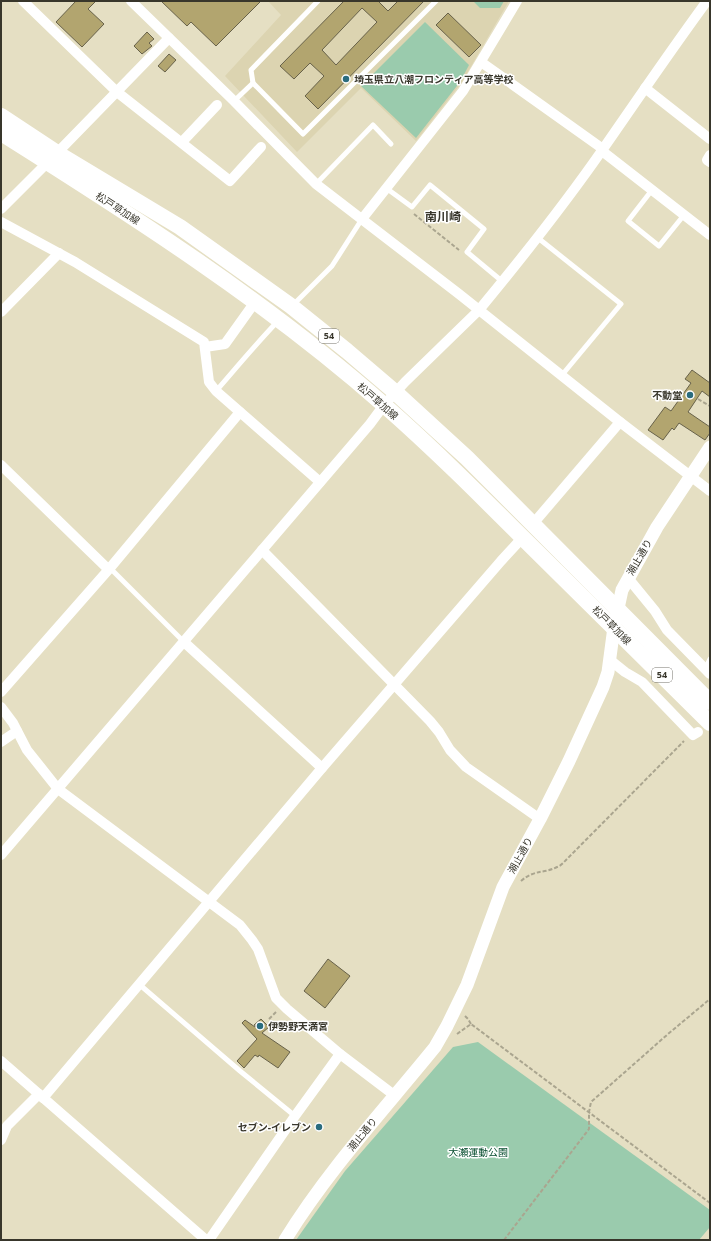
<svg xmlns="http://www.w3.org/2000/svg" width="711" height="1241" viewBox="0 0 711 1241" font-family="'Open Sans','Noto Sans JP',sans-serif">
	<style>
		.built { fill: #dcd4b1 }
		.green { fill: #9acbad }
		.building { fill: #b2a56f; stroke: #68624a; fill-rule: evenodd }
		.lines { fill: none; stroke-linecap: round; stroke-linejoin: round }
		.path { stroke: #aaa58f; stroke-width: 2; stroke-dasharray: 4 2; stroke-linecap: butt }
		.service { stroke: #fff; stroke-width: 5 }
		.minor { stroke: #fff; stroke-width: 10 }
		.tertiary { stroke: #fff; stroke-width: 13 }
		.primary { stroke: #fff; stroke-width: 16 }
		.poi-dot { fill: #2a6c7e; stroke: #fff; stroke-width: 1.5 }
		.labels { text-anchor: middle; stroke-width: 3; stroke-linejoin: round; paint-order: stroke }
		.shield { fill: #fff; stroke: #74726b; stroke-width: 1 }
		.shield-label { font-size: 9px; font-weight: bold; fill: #38362b }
		.poi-label { font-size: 10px; font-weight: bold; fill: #38362b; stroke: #fff; text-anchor: start }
		.street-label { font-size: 10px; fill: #38362b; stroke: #fff }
		.park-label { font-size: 10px; fill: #054c2d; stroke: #fff }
		.quarter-label { font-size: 12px; font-weight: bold; fill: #38362b; stroke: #fff }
	</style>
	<rect width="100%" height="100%" fill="#e5dfc3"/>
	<polygon class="built" points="268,1 509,1 462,82 416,141 361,88 297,152 225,76 281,15"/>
	<g class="green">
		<polygon points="473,1 504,1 500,8 480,8"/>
		<polygon points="425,22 469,65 460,82 416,138 361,86"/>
		<polygon points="478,1042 710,1210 710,1227 699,1240 296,1240 345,1171 453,1047"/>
	</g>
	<g class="building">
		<polygon points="76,1 96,1 88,9 104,24 82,47 56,22"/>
		<polygon points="161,1 261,1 216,46 191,22 187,26"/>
		<path d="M 344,1 L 378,1 L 388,11 L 398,1 L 424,1 L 318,109 L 305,96 L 324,76 L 310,63 L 294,79 L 280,66 ZM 362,8 L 377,22 L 336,65 L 322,50 Z"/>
		<polygon points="448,13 481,45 469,57 436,25"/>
		<polygon points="147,32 154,39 149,43 152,46 142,54 134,46"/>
		<polygon points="169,54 176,60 165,72 158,66"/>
		<polygon points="692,370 710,383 710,397 702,391 688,412 710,427 710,433 705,440 679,423 674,430 672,428 663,440 648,430 665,407 671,411 691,383 685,379"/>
		<polygon points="328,959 350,976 325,1008 304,991"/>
		<polygon points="261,1019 269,1027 262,1033 290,1052 278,1068 259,1055 258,1057 255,1055 244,1068 237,1061 257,1039 242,1023 245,1020 255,1027 256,1026 254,1025"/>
	</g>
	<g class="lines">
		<g class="path">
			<polyline points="414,214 459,250"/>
			<polyline points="698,399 710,406"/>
			<path d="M 521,881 C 535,869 543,874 557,867 C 561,866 564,862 567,859 L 684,741"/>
			<polyline points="465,1016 468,1019 471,1024"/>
			<polyline points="269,1019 276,1012"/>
			<polyline points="457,1034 471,1024 710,1203"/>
			<polyline points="504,1240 589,1129 589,1112 591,1102 668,1034 710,999"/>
		</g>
		<g class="service">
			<polyline points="253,83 251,70 318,1"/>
			<polyline points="234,101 253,83 303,134 436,1"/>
			<polyline points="316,184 373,125 391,144"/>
			<polyline points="386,188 412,207 430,185 484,229 467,252 503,282"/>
			<polyline points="652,190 628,221 659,246 684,215"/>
			<polyline points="538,238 621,304 562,375"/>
			<polyline points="293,305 332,266 362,219"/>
			<path d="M 216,391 C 236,368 256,344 277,322"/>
			<polyline points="110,568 184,642"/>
			<polyline points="705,669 710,659"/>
			<polyline points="140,985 240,1071 295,1116"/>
		</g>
		<g class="minor">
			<polyline points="23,1 117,92 230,181 261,147"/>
			<polyline points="131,1 233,100 316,184 459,294 620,422 710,491"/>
			<polyline points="481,62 603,149"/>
			<polyline points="645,88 710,139"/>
			<polyline points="182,142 217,105"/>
			<polyline points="602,151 710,235"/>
			<polyline points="710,155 707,160 710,162"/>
			<polyline points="1,209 57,153 169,38"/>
			<polyline points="362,219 463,91 517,1"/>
			<polyline points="1,222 75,262 204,342 209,382 216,391 320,482"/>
			<polyline points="1,312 59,253"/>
			<polyline points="205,347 225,344 255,302"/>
			<polyline points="1,465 108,569"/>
			<polyline points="532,525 620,422"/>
			<polyline points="262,550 430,721 439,732 450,750 466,767 540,819"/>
			<polyline points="628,578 655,611 667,630 710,674"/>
			<polyline points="184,642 322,768"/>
			<polyline points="610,660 625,672 642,682 693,735 698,732"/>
			<polyline points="1,692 110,568 240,412"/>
			<polyline points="1,707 13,723 27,750 58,789 240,925 252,940 258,949 276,998 287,1009 340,1054 394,1095"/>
			<polyline points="1,742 17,731"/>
			<path d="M 1,855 L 370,424 L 384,405 L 405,382 L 479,310 C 522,258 564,205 603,149 C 637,100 671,50 707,1"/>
			<polyline points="1,1061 206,1240"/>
			<polyline points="43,1098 322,768 501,561 523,537"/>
			<polyline points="1,1140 7,1126 39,1094"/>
			<polyline points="209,1240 295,1116 340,1054"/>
		</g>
		<path class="tertiary" d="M 285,1240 C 328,1170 384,1110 435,1047 L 447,1026 L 467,985 L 503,887 L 540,819 L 569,761 L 603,687 L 608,672 L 614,627 L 622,590 L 657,527 L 710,447"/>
		<g class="primary">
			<polyline points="1,116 57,153 180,227 291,306 347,351 395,392 467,458 710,702"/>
			<path d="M 1,133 C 133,216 266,301 384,405 C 433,448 479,494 525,540 C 587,601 649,662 710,723"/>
		</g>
	</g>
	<g class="poi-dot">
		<circle cx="346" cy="79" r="4"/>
		<circle cx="690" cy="395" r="4"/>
		<circle cx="260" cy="1026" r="4"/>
		<circle cx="319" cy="1127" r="4"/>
	</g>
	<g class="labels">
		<g class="shield">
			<rect x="319" y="329" width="20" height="14" rx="3"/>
			<rect x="652" y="668" width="20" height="14" rx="3"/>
		</g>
		<g class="shield-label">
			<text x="329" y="339">54</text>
			<text x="662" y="678">54</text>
		</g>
		<g class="poi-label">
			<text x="354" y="83">埼玉県立八潮フロンティア高等学校</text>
			<text x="682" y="399" text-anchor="end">不動堂</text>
			<text x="268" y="1030">伊勢野天満宮</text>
			<text x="311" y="1131" text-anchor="end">セブン-イレブン</text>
		</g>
		<g class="street-label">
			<text transform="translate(118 208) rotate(33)" y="4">松戸草加線</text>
			<text transform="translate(378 401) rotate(41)" y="4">松戸草加線</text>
			<text transform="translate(639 557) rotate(-60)" y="4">潮止通り</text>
			<text transform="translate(612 625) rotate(45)" y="4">松戸草加線</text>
			<text transform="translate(520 855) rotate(-61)" y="4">潮止通り</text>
			<text transform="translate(362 1134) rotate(-51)" y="4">潮止通り</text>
		</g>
		<g class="park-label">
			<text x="478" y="1156">大瀬運動公園</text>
		</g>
		<g class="quarter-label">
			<text x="443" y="221">南川崎</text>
		</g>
	</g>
	<rect width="711" height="1241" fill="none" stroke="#38362b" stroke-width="4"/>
</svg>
